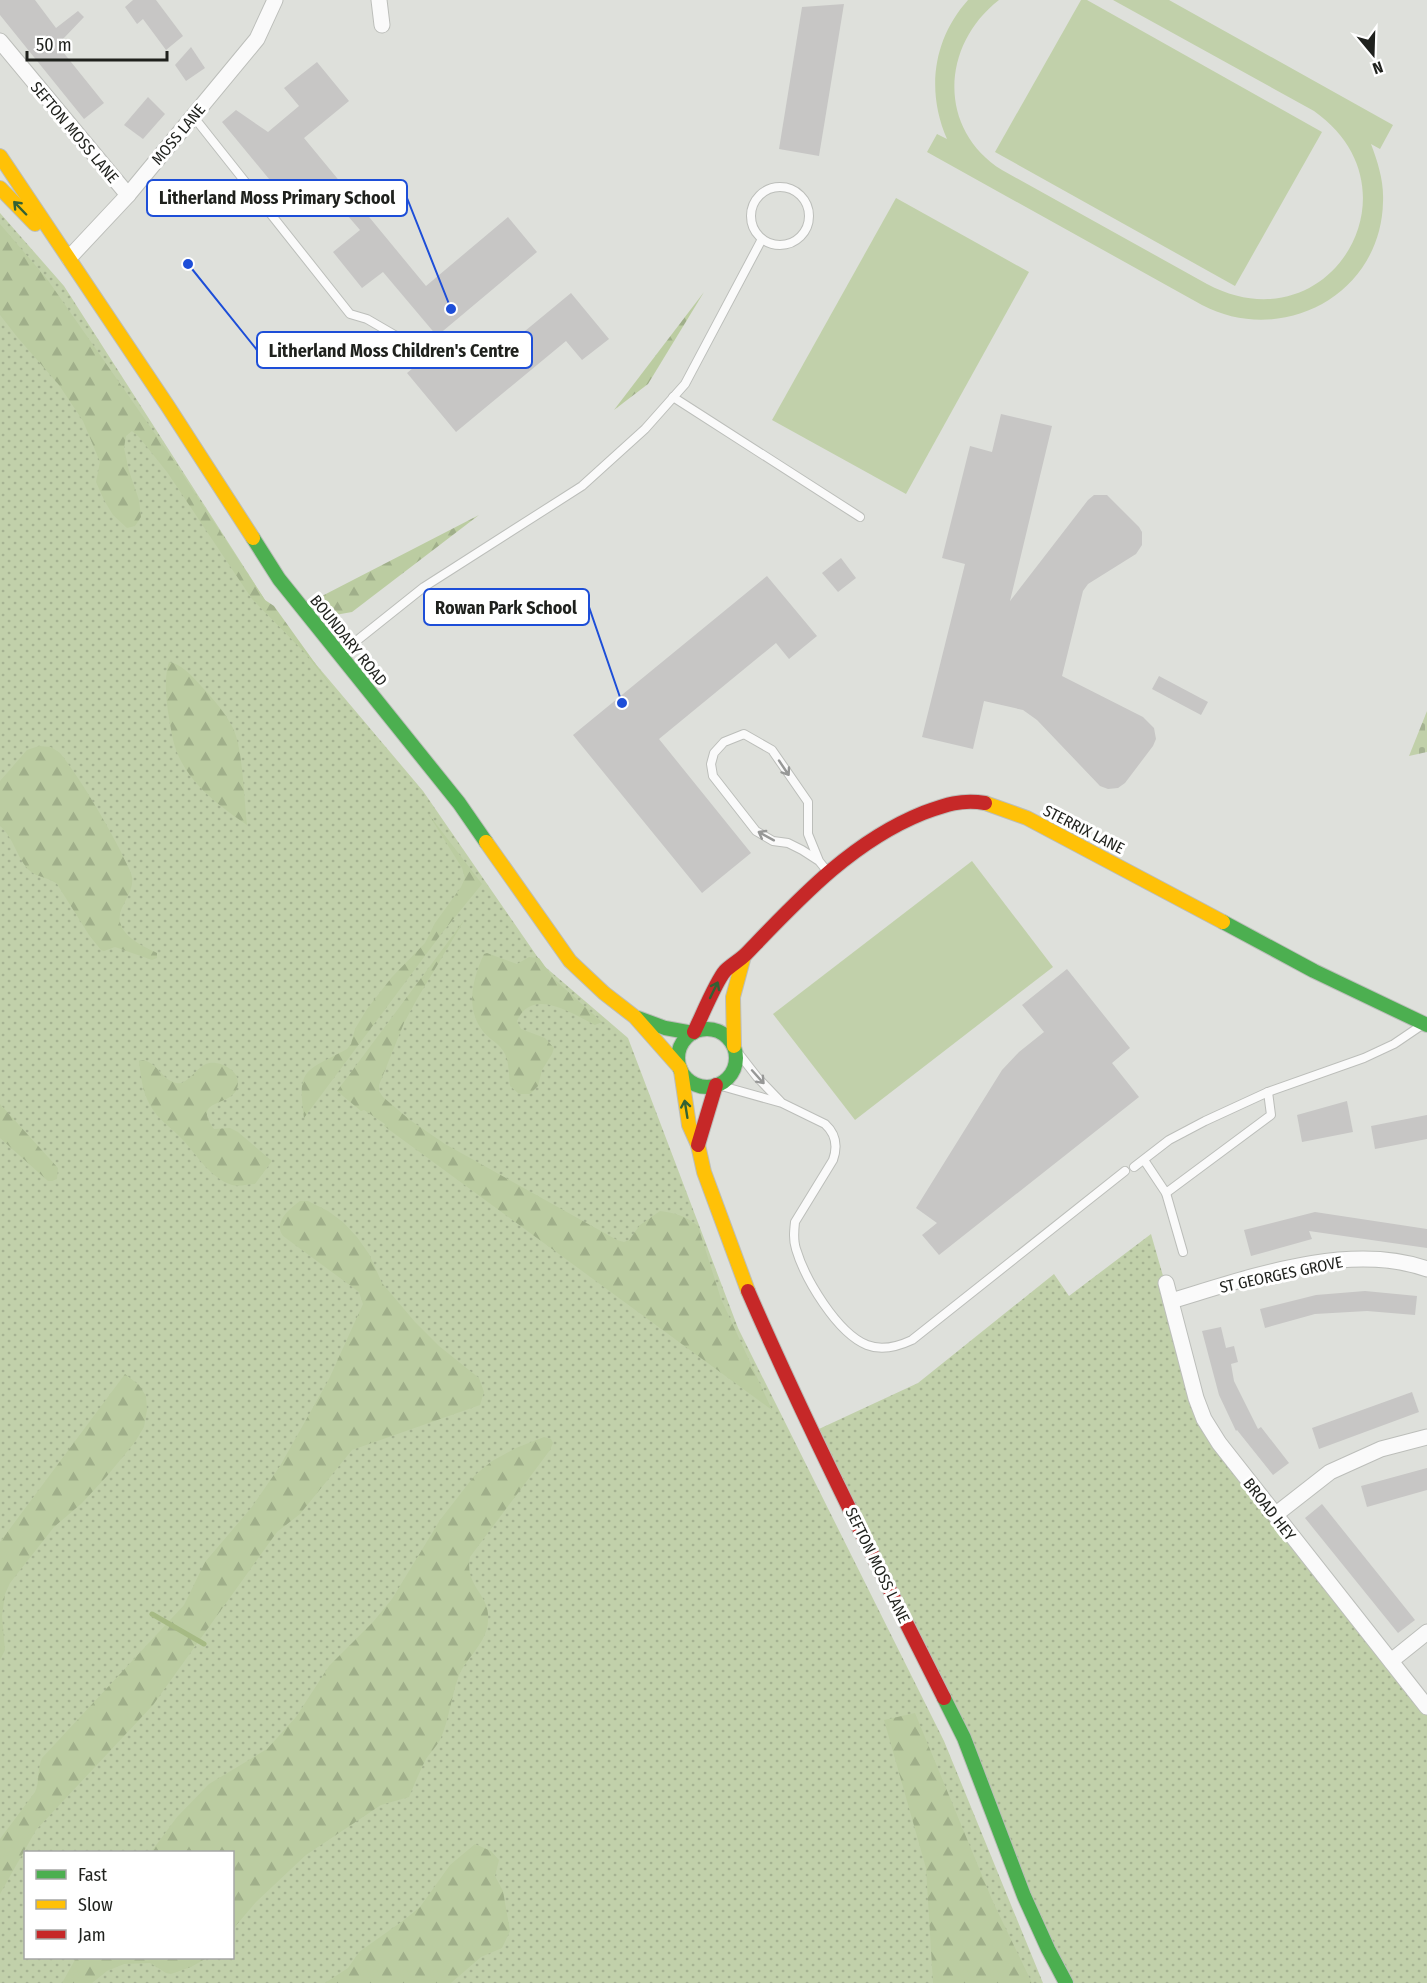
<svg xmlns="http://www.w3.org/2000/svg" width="1427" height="1983" viewBox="0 0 1427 1983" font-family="'Fira Sans Condensed',sans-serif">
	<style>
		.green { fill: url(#green-dots); fill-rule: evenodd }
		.forest { fill: url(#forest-firs) }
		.cemetery { fill: url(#cemetery-stones) }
		.pitch { fill: #c1d0aa }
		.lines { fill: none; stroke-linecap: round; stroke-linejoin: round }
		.stream { stroke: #a6ba84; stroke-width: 5 }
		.building { fill: #c7c6c5 }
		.lane-casing { stroke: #bcbeba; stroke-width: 10 }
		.street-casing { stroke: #bcbeba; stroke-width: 17 }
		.fast-casing { stroke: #bcbeba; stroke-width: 16 }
		.slow-casing { stroke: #bcbeba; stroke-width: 16 }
		.jam-casing { stroke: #bcbeba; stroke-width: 16 }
		.lane { stroke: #fafafa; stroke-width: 8 }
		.street { stroke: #fafafa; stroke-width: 15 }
		.fast { stroke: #4caf50; stroke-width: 14 }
		.slow { stroke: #ffc107; stroke-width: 14 }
		.jam { stroke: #c62828; stroke-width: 14 }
		.oneway { stroke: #336134 }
		.oneway2 { stroke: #979897 }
		.labels { text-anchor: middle; stroke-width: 6; stroke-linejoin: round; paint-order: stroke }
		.street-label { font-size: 16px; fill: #1f211d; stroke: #fff }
		.leader { fill: none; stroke: #1d4ed8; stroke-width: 2 }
		.callout-dot { fill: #1d4ed8; stroke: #fff; stroke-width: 2 }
		.callout { fill: #fff; stroke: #1d4ed8; stroke-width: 2 }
		.callout-label { font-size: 18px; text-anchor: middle; font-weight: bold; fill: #1f211d }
	</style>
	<defs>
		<pattern id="green-dots" width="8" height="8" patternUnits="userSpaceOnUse" patternTransform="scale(1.5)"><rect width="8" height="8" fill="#c1d0aa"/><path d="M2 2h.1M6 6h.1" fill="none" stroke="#a5b292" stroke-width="1.8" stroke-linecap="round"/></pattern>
		<pattern id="forest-firs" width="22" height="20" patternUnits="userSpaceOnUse" patternTransform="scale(1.5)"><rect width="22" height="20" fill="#bbcca1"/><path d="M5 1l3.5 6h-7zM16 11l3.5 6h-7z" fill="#a0af8a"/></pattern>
		<pattern id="cemetery-stones" width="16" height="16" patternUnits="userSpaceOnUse" patternTransform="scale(1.5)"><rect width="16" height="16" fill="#c1d0aa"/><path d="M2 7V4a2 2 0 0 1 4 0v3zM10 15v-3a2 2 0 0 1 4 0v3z" fill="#a5b292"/></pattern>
	</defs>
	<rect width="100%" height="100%" fill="#dee0db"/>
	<g class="green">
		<path d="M 0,213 L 64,286 L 276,617 L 423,791 L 543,965 L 628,1038 L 738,1328 L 944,1741 L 1043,1983 L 0,1983 ZM 26,1852 L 232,1852 L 232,1958 L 26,1958 Z"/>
		<polygon points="1151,1234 1204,1419 1427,1707 1427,1983 1060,1983 955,1736 806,1435 918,1383 1054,1274 1069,1296"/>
	</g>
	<g class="forest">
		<polygon points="0,224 47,279 172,458 265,600 274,606 335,691 306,654 252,599 167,472 139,437 132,431 126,436 124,448 129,471 139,500 141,517 135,526 127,528 113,515 104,500 96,482 100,462 83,421 59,385 18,338 0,315"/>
		<polygon points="704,292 648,384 614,410"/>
		<polygon points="479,515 352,612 335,615 322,596"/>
		<path d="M 169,662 C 182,664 192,676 202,687 C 213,699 225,712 233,728 C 243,749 244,799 247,825 C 221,807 193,787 179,757 C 172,743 171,727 168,712 C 166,696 164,678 169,662 Z"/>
		<path d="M 39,746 L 51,747 L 60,753 C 82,781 107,824 123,856 C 126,863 131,871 132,877 C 135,895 114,909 121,925 C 126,939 145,947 157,953 L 157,958 L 152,960 L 115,947 L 104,951 L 101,950 L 89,935 L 57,884 C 49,877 38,878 30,871 C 17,859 14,838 0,826 L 0,781 L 27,750 Z"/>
		<path d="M 427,812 L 482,884 L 442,933 L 304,1118 C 297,1067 305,1072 347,1049 L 351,1044 L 355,1029 L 367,1009 L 392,977 L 425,943 L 435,923 L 461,887 L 465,878 L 462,868 Z"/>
		<path d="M 465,919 L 417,999 L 404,1023 L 379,1085 L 379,1091 L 383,1097 L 410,1120 L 445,1144 L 617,1240 L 624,1242 L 629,1240 L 640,1225 L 660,1211 C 675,1213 686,1216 698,1226 L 721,1299 L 772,1410 L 384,1126 L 385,1124 L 364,1110 L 361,1111 L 337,1091 Z"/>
		<path d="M 487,953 L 517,964 L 529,957 L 539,958 L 554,979 L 602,1022 L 595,1025 C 573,1014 532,986 517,1021 L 521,1029 L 545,1038 L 554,1048 L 552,1054 L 542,1070 L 538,1086 L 530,1094 L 519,1094 L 510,1086 C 509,1076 509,1062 505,1054 C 500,1043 488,1039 482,1030 C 465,1007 473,978 484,954 Z"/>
		<path d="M 143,1060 C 158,1063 161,1079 176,1083 C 187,1086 196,1068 206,1064 C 217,1059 238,1069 238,1082 C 238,1110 189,1095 214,1129 L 230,1128 L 238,1132 L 272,1161 L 255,1184 C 248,1184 239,1187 232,1185 C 210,1178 197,1155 182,1139 C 171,1127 158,1120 150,1105 C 142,1091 141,1077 139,1061 Z"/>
		<polygon points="0,1104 58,1168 57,1179 52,1181 48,1181 0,1138"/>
		<path d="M 300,1201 L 308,1201 L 328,1211 L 343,1222 L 357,1237 L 369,1254 L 382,1283 L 415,1322 L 439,1346 L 479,1378 L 484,1392 L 480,1405 L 352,1450 L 300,1514 L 277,1532 L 153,1705 L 36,1830 L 0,1894 L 0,1839 L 35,1792 C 40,1781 37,1769 42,1758 L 184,1605 L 205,1562 L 251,1508 L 280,1466 L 329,1379 L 363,1304 L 359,1292 L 283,1236 C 273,1222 289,1209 300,1201 Z"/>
		<polygon points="125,1374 139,1385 146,1396 147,1410 144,1427 135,1442 107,1476 82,1503 54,1527 10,1583 5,1594 2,1616 5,1650 0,1660 0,1542"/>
		<path d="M 544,1437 L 551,1439 L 553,1443 L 550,1450 L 470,1557 C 464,1587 491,1594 488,1621 C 487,1644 465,1658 458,1678 C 451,1698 449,1720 440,1740 C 436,1747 430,1753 426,1759 C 420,1771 414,1785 409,1797 L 381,1805 L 306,1855 L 256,1902 L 233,1929 L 232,1852 L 151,1852 L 177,1817 L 209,1784 L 267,1749 L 296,1717 L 329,1666 L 373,1622 L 392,1599 L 440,1520 L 475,1475 L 492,1461 L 516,1448 Z"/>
		<polygon points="915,1713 993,1902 1032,1983 933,1983 926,1868 884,1720"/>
		<polygon points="475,1844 491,1851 499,1860 495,1876 503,1891 510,1931 502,1948 481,1957 451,1983 325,1983 348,1968 359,1952 404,1920 420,1907 450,1865"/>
		<polygon points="76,1958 207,1958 191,1967 171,1974 166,1973 150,1963 124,1964 107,1971 92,1983 62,1983"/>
	</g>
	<polygon class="cemetery" points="1427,711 1427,752 1409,756"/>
	<g class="pitch">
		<path d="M 968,0 L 999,0 C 941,45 937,129 1002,170 L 1207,284 C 1329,349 1425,189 1314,111 L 1113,0 L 1169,0 L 1393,125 L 1380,149 L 1371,144 C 1378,163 1384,181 1383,202 C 1381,295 1282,347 1202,305 L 927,152 L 937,134 L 947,139 C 926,91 933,39 968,0 Z"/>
		<polygon points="1081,0 1087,0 1322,132 1235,286 995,152"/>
		<polygon points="896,198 1029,272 906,494 772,420"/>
		<polygon points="972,861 1053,967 855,1120 773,1014"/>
	</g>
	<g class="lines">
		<polyline class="stream" points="152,1614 204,1644"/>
	</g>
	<g class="building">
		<polygon points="0,0 35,0 56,28 78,11 84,17 63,39 69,47 63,52 104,103 84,119 0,15"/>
		<polygon points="133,0 156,0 183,36 166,50 143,19 137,24 125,7"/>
		<polygon points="844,4 819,156 779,149 802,7"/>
		<polygon points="191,47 205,68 186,81 175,65"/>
		<polygon points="317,62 349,101 304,138 426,286 508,217 537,252 437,336 383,272 362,288 333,252 360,230 316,179 288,202 222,122 236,110 268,132 299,106 284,88"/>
		<polygon points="148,97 165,114 143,139 124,125"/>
		<polygon points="571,293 609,339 582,360 566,341 456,432 407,373 452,336 479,369"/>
		<polygon points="1001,414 1052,426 1010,601 1088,500 1094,495 1107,495 1139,527 1142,532 1142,545 1136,554 1088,584 1083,591 1062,676 1143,717 1154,728 1156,739 1153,746 1125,783 1118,788 1108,789 1100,786 1037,720 1023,710 984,701 973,749 922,737 965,564 942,558 970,446 992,452"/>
		<polygon points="841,558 856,578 838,592 822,573"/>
		<polygon points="767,576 817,636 789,659 776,643 659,739 751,853 702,893 573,735"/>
		<polygon points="1159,676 1208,702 1201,715 1152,689"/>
		<polygon points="1067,969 1130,1048 1112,1063 1139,1097 939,1255 922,1235 937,1223 916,1208 1002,1070 1019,1052 1044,1032 1022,1005"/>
		<polygon points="1347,1101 1353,1132 1302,1142 1297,1115"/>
		<polygon points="1427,1115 1427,1139 1375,1149 1371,1126"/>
		<polygon points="1315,1212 1427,1229 1427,1248 1309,1231 1312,1239 1251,1256 1244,1230"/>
		<polygon points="1365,1291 1417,1296 1415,1315 1367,1311 1315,1314 1265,1328 1260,1309 1316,1295"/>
		<polygon points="1221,1327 1226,1348 1234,1346 1238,1362 1231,1364 1234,1381 1258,1429 1261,1427 1289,1463 1273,1475 1237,1430 1236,1431 1219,1395 1202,1331"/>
		<polygon points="1412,1392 1419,1412 1319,1449 1312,1428"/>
		<polygon points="1427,1468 1427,1490 1367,1507 1361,1486"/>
		<polygon points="1322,1504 1415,1620 1398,1633 1305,1518"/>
	</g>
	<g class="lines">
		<defs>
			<g id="lane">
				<polyline points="193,116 350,314 367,319 398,337"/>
				<circle cx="780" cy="216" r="29"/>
				<polyline points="673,397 860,517"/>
				<polyline points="340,654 424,587 582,486 645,429 685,384 762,239"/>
				<polyline points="819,861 802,850 788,843 773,841 756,831 713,776 711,764 714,753 724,742 744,734 772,750 808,802 808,834 819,861 827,871"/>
				<polyline points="736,1050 757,1077 780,1101"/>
				<path d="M 718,1085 L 782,1103 L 825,1124 C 836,1134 838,1146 833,1160 L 795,1222 C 794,1231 793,1240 796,1249 C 805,1279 837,1333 867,1345 C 882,1351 897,1347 912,1340 L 1125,1171"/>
				<polyline points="1144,1160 1166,1193 1271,1115 1268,1092"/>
				<polyline points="1134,1167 1169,1140 1205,1121 1268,1092 1364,1058 1394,1044 1422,1025"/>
				<polyline points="1166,1193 1183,1252"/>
			</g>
			<g id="street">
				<polyline points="379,0 382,25"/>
				<polyline points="0,41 128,195"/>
				<polyline points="69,258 128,195 257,39 275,0"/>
				<polyline points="1166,1283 1196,1398 1204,1419 1219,1443 1427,1707"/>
				<path d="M 1171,1301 C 1248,1278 1348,1241 1427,1269"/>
				<polyline points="1275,1515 1330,1472 1381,1449 1427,1437"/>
				<polyline points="1391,1661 1427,1632"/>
			</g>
			<g id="fast">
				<polyline points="253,538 279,579 459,803 486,842"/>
				<polyline points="1223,922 1314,971 1427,1025"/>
				<polyline points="638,1018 665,1028 693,1033"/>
				<circle cx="707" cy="1058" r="29"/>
				<polyline points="944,1698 964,1738 1024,1896 1048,1949 1066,1983"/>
			</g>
			<g id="slow">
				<polyline points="0,156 167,405 253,538"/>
				<polyline points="0,188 35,224"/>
				<polyline points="985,803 1027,818 1223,922"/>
				<polyline points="486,842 570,961 604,993 635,1017 680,1068"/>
				<polyline points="734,1046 733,997 744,956"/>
				<polyline points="681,1071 689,1125 698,1145 704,1172 748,1291"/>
			</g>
			<g id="jam">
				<path d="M 694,1032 C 701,1018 716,981 725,971 C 731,965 740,960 746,954 C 799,899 851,842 923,813 C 945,805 961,799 985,803"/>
				<polyline points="698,1145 716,1085"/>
				<path d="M 748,1291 C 808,1429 876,1563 944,1698"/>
			</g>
		</defs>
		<use href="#lane" class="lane-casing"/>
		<use href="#street" class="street-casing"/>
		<use href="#fast" class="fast-casing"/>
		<use href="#slow" class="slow-casing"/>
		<use href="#jam" class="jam-casing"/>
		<use href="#lane" class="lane"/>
		<use href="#street" class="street"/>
		<use href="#fast" class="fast"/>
		<use href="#slow" class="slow"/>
		<use href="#jam" class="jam"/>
	</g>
	<defs><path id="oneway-shaft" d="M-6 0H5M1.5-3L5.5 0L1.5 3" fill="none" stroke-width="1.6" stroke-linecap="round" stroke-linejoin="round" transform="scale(1.5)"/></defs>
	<g class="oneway">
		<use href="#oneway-shaft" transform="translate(20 208) rotate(-134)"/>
		<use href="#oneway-shaft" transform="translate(714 990) rotate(-64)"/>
		<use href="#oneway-shaft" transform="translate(686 1109) rotate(-99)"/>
	</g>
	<g class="oneway2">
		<use href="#oneway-shaft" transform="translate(784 768) rotate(56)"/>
		<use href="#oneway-shaft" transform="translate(766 836) rotate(-151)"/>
		<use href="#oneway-shaft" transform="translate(758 1077) rotate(48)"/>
	</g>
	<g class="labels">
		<g class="street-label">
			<text transform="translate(75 132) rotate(50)" y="6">SEFTON MOSS LANE</text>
			<text transform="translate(178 134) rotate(-50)" y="6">MOSS LANE</text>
			<text transform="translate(349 640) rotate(51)" y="6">BOUNDARY ROAD</text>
			<text transform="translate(1084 829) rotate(27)" y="6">STERRIX LANE</text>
			<text transform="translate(1281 1274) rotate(-12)" y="6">ST GEORGES GROVE</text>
			<text transform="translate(1270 1509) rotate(52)" y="6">BROAD HEY</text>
			<text transform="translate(878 1565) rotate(64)" y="6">SEFTON MOSS LANE</text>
		</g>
	</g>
	<path class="leader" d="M451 309L407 198M188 264L257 350M622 703L589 607"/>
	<g class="callout-dot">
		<circle cx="451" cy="309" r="6"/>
		<circle cx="188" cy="264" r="6"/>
		<circle cx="622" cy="703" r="6"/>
	</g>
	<g class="callout">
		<rect x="147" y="180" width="260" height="36" rx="6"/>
		<rect x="257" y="332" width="275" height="36" rx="6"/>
		<rect x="424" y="589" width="165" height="36" rx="6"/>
	</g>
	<g class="callout-label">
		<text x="277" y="204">Litherland Moss Primary School</text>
		<text x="394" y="357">Litherland Moss Children's Centre</text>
		<text x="506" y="614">Rowan Park School</text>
	</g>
	<rect x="24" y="1851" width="210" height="108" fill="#ffffff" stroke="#a5a6a5" stroke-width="1.5"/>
	<rect x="36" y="1870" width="30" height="9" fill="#4caf50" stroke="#a5a6a5" stroke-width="1.5"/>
	<text x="78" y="1881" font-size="18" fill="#1f211d">Fast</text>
	<rect x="36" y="1900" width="30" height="9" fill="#ffc107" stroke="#a5a6a5" stroke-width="1.5"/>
	<text x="78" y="1911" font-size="18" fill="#1f211d">Slow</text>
	<rect x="36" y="1930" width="30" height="9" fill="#c62828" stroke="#a5a6a5" stroke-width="1.5"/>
	<text x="78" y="1941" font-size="18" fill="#1f211d">Jam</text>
	<g transform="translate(1373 54) rotate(161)" stroke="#ffffff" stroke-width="4.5" paint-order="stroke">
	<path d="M0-4.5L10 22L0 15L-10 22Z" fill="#1f211d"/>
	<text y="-9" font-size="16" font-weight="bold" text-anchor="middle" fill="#1f211d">N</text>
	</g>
	<path d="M27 51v9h140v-9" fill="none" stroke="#1f211d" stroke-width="3"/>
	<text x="36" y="51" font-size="18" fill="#1f211d" stroke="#ffffff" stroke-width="4.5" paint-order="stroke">50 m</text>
</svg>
